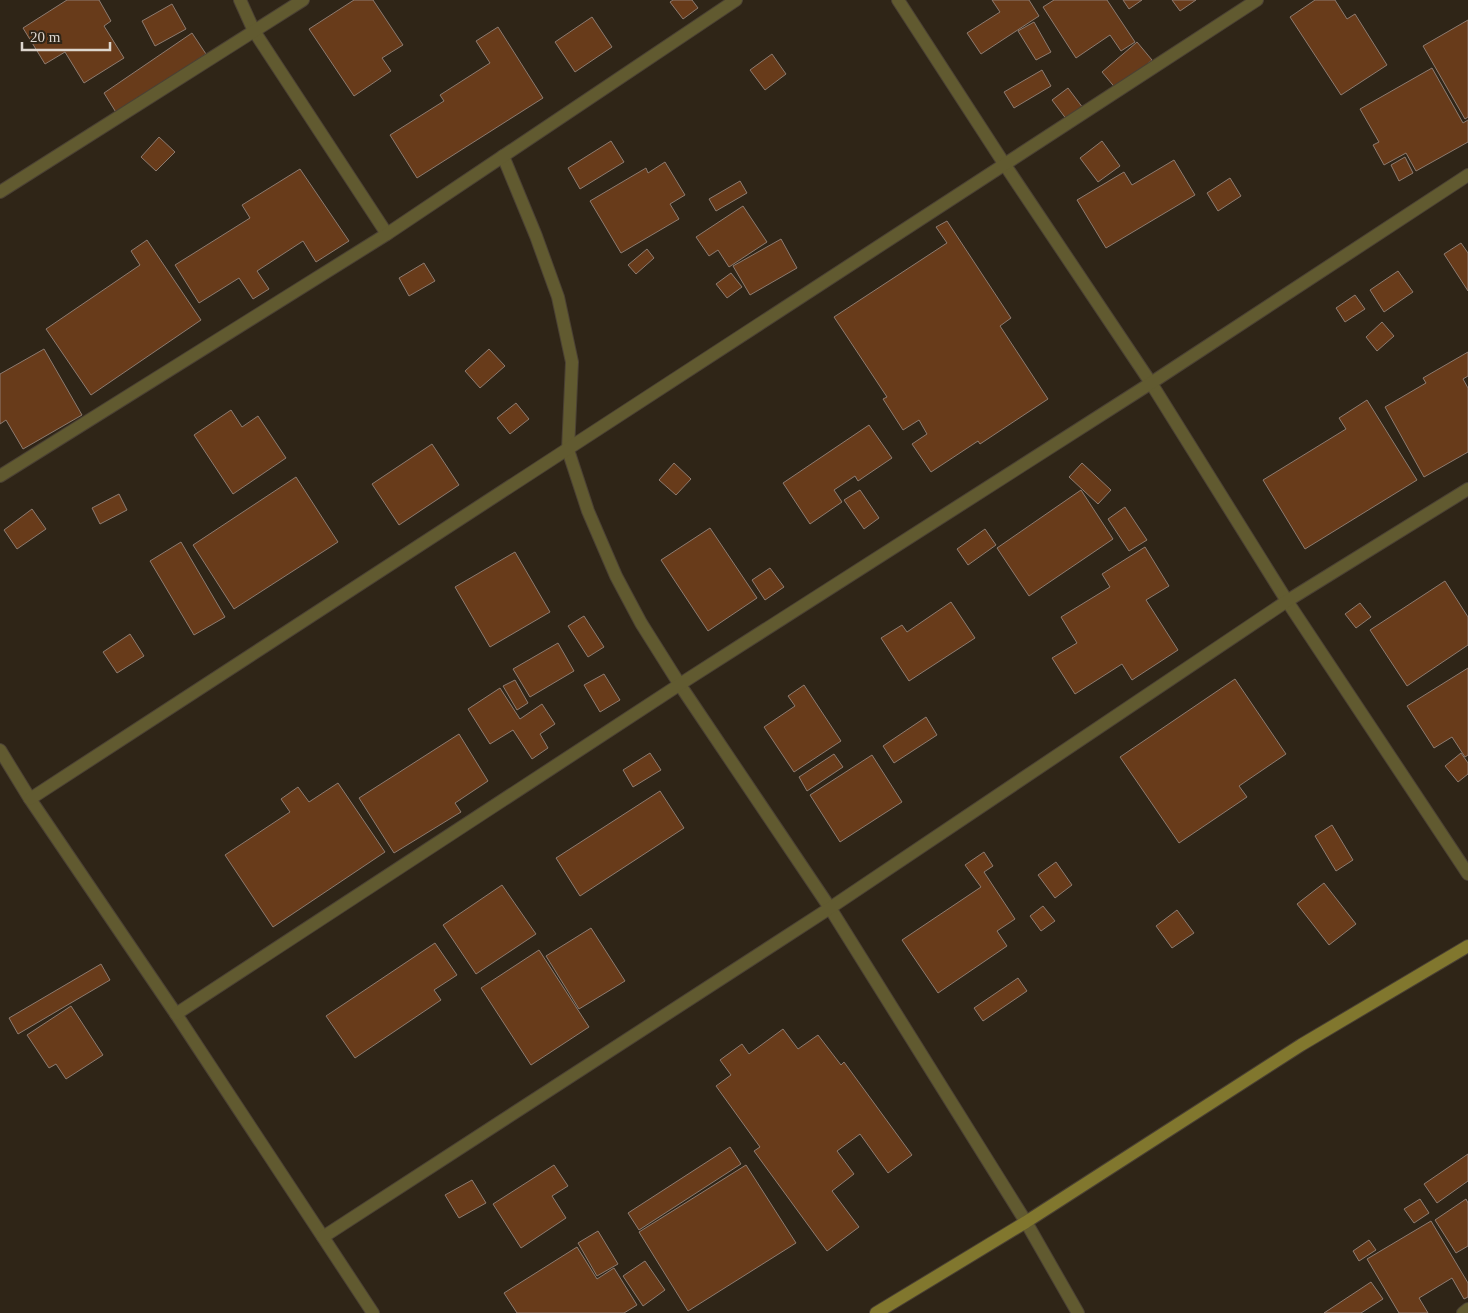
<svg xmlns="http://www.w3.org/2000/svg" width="1468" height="1313" viewBox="0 0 1468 1313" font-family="Georgia,serif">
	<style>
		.building { fill: #683b1a; stroke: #8d7b70 }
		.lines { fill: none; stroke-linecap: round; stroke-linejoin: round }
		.street-casing { stroke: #4b4134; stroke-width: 14 }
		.secondary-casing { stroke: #4b4134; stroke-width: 14 }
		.street { stroke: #615a30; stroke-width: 12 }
		.secondary { stroke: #81772e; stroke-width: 12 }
	</style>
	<rect width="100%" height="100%" fill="#2f2517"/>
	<g class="building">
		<polygon points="67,0 99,0 111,21 104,26 124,58 84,83 65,52 45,64 23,28"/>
		<polygon points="354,0 373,0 403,45 382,58 391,71 354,96 309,29"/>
		<polygon points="673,0 692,0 698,8 683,19 670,2"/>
		<polygon points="992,0 1029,0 1039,16 981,54 967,33 1000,12"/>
		<polygon points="1054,0 1107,0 1135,42 1121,51 1110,35 1076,58 1043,7"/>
		<polygon points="1123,0 1142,0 1129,9"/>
		<polygon points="1172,0 1196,0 1180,11"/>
		<polygon points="1315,0 1335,0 1347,19 1355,14 1387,65 1341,95 1290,17"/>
		<polygon points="172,4 186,29 155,46 142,21"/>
		<polygon points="592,17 612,47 575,72 555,42"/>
		<polygon points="1468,20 1468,117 1465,119 1423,46"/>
		<polygon points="1034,22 1051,52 1036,60 1018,31"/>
		<polygon points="498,27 543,98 417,178 390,135 444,101 440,95 490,63 476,41"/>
		<polygon points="192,33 206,54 117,114 104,93"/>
		<polygon points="1137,42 1152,60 1117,90 1102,72"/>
		<polygon points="772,54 786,74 765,90 750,70"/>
		<polygon points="1432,68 1463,123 1468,120 1468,142 1416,171 1406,153 1384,165 1373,145 1379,142 1360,109"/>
		<polygon points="1042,70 1051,86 1014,108 1004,92"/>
		<polygon points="1068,88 1083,108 1067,120 1052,100"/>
		<polygon points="159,137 175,152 156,171 141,157"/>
		<polygon points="611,141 624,162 580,189 568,168"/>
		<polygon points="1102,141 1120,166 1098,182 1080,158"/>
		<polygon points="1405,157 1413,173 1399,181 1391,165"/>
		<polygon points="1174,160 1195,195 1106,248 1077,200 1124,172 1132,185"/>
		<polygon points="665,162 685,195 670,204 679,219 621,253 590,201 646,168 648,173"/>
		<polygon points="300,169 349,241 316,262 303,241 257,271 269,289 253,299 239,278 199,303 175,265 250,218 242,205"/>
		<polygon points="1230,178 1241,196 1218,211 1207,193"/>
		<polygon points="740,181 747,193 716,211 709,199"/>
		<polygon points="743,206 767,242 729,267 718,250 709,256 696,237"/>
		<polygon points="947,221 1011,318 1000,326 1048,399 980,444 978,441 931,472 912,444 927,434 919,420 903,430 883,399 887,397 834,317 947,243 936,227"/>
		<polygon points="781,239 797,268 750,295 733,266"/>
		<polygon points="147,240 201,320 91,395 46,329 140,265 131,251"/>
		<polygon points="1461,243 1468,253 1468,291 1444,254"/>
		<polygon points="647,249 654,258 636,274 628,265"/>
		<polygon points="424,263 435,281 409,296 399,278"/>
		<polygon points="1398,271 1413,292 1384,312 1370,290"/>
		<polygon points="731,273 742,287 727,298 716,284"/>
		<polygon points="1355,295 1365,309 1345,322 1336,308"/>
		<polygon points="1382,322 1394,336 1377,351 1366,337"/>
		<polygon points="44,349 82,415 23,449 6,420 0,424 0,374"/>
		<polygon points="489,349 505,366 480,388 465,371"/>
		<polygon points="1468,352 1468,376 1463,379 1468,388 1468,452 1424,477 1385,407 1426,383 1423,378"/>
		<polygon points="1367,400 1417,480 1305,549 1263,480 1346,429 1339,418"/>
		<polygon points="516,403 529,419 510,434 497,418"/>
		<polygon points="231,410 242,427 258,416 286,458 233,494 194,435"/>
		<polygon points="869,425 892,458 858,481 855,476 834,490 842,502 810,524 783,483"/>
		<polygon points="432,444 459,485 399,525 372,484"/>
		<polygon points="674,463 691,479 676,495 659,480"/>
		<polygon points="1082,463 1111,490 1098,504 1069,477"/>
		<polygon points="296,477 338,542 234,609 193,545"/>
		<polygon points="860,490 879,518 864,529 844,500"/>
		<polygon points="1081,490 1113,539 1029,596 997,548"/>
		<polygon points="119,494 127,510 100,524 92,508"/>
		<polygon points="1125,507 1147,540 1129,551 1108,519"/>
		<polygon points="32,509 46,529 17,549 4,530"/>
		<polygon points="710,528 757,598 708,631 661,560"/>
		<polygon points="985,529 996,545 968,565 957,549"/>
		<polygon points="181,542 225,617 194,635 150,561"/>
		<polygon points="1145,547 1169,586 1146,600 1178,650 1132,680 1122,664 1075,694 1052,658 1077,643 1061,617 1110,587 1102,574"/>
		<polygon points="515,552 550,612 490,647 455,587"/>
		<polygon points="770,568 784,587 765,600 752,580"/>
		<polygon points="1445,581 1468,617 1468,645 1407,686 1370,630"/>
		<polygon points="951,602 975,638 909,681 881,638 902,625 907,632"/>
		<polygon points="1360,603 1371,617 1356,628 1345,614"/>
		<polygon points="584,616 604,647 588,657 568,626"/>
		<polygon points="130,634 144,656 117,673 103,652"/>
		<polygon points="558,643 574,671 530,697 513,669"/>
		<polygon points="1468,668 1468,755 1465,757 1452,737 1434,748 1407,706"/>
		<polygon points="604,674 620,700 600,712 584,685"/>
		<polygon points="1235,679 1286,754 1239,786 1247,797 1179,843 1120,757"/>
		<polygon points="515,680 528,703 517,710 503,686"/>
		<polygon points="804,685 841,741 794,772 764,727 795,706 788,696"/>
		<polygon points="500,688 520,719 542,704 555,724 540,734 548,748 532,759 513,730 490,744 468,709"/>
		<polygon points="926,717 937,735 894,763 883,746"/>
		<polygon points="459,734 488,781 455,803 461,812 394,853 359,798"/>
		<polygon points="650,753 661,770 633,787 623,770"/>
		<polygon points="1461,753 1468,763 1468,774 1458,782 1445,766"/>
		<polygon points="834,754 843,767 807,791 799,777"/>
		<polygon points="872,755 902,802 840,842 810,795"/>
		<polygon points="338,783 385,852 273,927 225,855 290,812 281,799 298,787 309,802"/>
		<polygon points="660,791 684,828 580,896 556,858"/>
		<polygon points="1332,825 1353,860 1336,871 1315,836"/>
		<polygon points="984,852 993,866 984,872 1015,919 997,931 1007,946 938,993 902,940 981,887 965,865"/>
		<polygon points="1056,862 1072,885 1055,898 1038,875"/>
		<polygon points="1324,883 1356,924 1329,945 1297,904"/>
		<polygon points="502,885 536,934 476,974 443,925"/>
		<polygon points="1043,906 1055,921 1041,931 1030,916"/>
		<polygon points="1177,910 1194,933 1172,948 1156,926"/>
		<polygon points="591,928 625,981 579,1009 546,956"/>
		<polygon points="435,943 457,975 434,990 441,1000 355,1058 326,1016"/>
		<polygon points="539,950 589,1027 531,1065 481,988"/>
		<polygon points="101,964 110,980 18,1034 9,1018"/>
		<polygon points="1018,978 1027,991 983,1021 974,1008"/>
		<polygon points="71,1006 103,1055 66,1079 56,1064 49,1068 27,1035"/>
		<polygon points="783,1029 798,1049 818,1035 841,1065 844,1062 912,1155 888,1173 860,1134 837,1151 854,1174 832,1191 859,1227 827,1251 754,1151 760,1147 716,1086 731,1075 720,1060 742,1044 749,1054"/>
		<polygon points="730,1147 741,1164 639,1230 628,1213"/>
		<polygon points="1468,1154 1468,1181 1437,1203 1424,1184"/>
		<polygon points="554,1165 568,1186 552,1196 566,1218 521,1248 493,1204"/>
		<polygon points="746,1165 796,1243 688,1311 639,1232"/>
		<polygon points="472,1180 486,1203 459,1218 445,1195"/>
		<polygon points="1420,1199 1429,1213 1414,1223 1404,1209"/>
		<polygon points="1466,1199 1468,1203 1468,1246 1456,1253 1435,1220"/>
		<polygon points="1431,1221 1468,1283 1468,1297 1464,1299 1452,1278 1419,1298 1428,1313 1399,1313 1367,1259"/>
		<polygon points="598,1231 618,1264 597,1276 578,1243"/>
		<polygon points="1369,1240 1376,1250 1359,1261 1353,1251"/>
		<polygon points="577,1247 597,1279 614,1268 637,1305 624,1313 517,1313 504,1293"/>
		<polygon points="645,1261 665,1290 643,1306 623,1276"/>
		<polygon points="1371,1282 1383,1299 1361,1313 1324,1313"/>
	</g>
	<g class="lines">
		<defs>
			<g id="street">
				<polyline points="240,0 254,31 387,234"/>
				<polyline points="898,0 1005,165 1151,383 1287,601 1468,874"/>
				<polyline points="503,156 536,236 558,297 572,362 568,450 588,511 616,576 641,623 680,685 830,908 1026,1222 1078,1313"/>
				<polyline points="0,192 303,0"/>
				<polyline points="0,476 387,234 736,0"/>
				<polyline points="0,750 30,799 176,1014 373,1313"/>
				<polyline points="30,799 1257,0"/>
				<polyline points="176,1014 688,679 1151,383 1468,175"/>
				<polyline points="323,1237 830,908 1287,601 1468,489"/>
				<polyline points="1463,1313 1468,1309"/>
			</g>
			<polyline id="secondary" points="876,1313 1026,1222 1301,1045 1468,946"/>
		</defs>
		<use href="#street" class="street-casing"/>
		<use href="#secondary" class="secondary-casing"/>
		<use href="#street" class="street"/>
		<use href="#secondary" class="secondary"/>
	</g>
	<path d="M22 42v8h88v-8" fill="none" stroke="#ddd6ce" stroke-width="2.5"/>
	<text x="30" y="42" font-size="15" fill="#ddd6ce" stroke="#2f2517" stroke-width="4" paint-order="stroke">20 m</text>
</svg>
